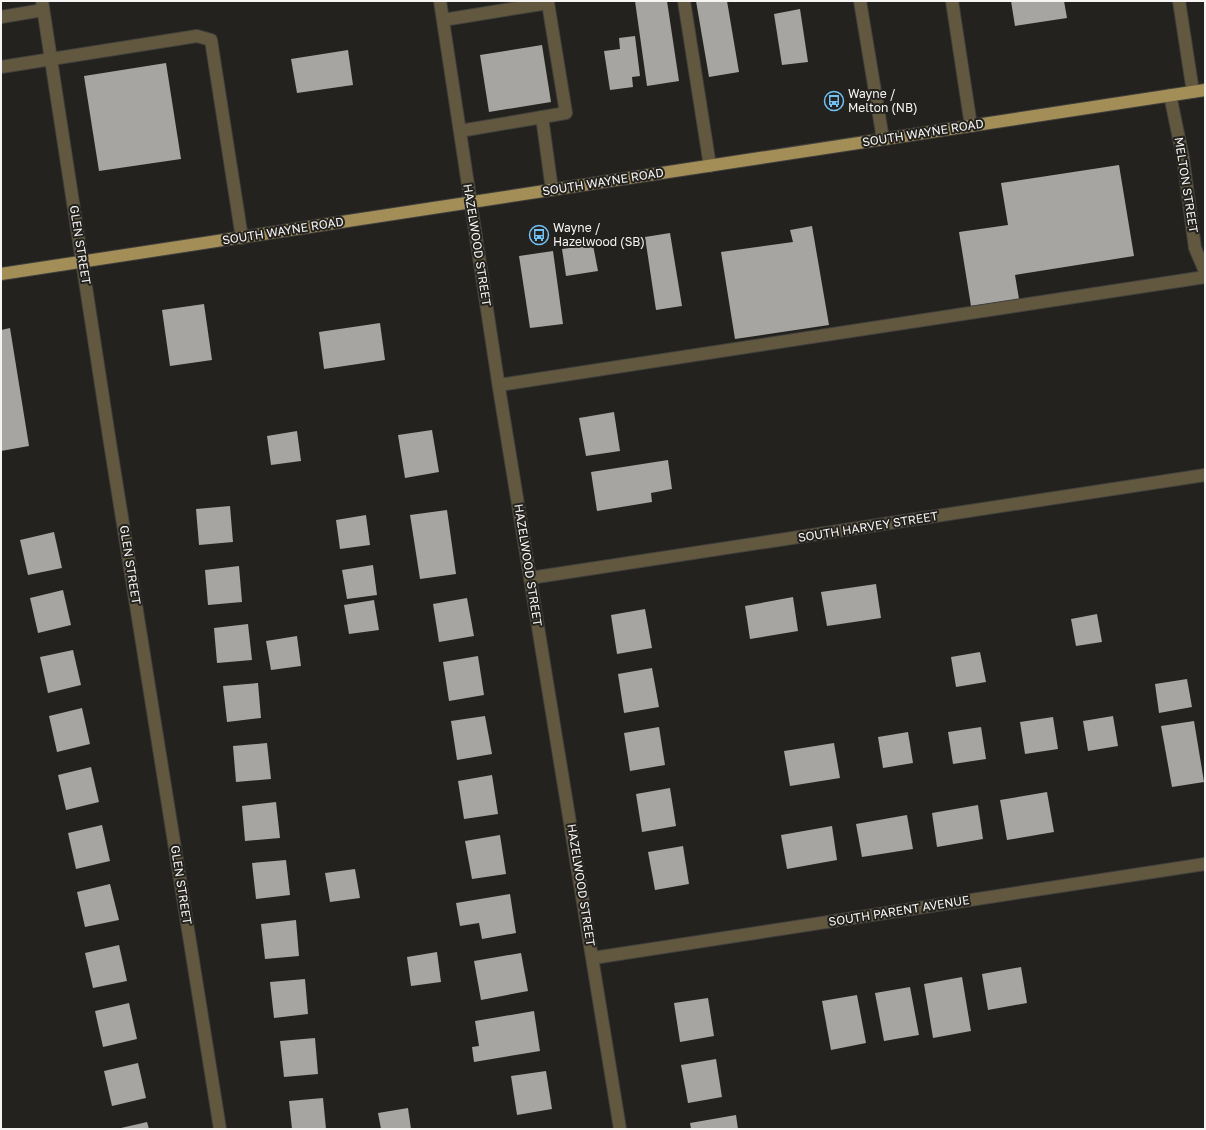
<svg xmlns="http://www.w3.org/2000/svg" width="1206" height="1130" viewBox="0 0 1206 1130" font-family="'Golos Text',sans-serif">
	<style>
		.building { fill: #a6a5a1 }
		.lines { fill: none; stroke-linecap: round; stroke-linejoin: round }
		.minor-casing { stroke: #41403d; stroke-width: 14 }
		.major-casing { stroke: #41403d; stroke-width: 14 }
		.minor { stroke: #62583f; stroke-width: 12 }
		.major { stroke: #a38e58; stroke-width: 12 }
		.labels { text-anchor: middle; stroke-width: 4; stroke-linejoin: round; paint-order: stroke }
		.poi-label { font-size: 12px; fill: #f6f5f3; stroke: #23221f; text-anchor: start }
		.street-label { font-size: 12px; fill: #f6f5f3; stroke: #23221f }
	</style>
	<rect width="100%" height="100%" fill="#23221f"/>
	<g class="building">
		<polygon points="635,1 667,1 679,81 647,86"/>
		<polygon points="696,1 727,1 739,72 709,77"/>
		<polygon points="1011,1 1064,1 1067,18 1015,26"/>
		<polygon points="800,9 808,62 782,65 774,14"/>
		<polygon points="635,36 640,76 632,77 633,87 610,90 604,51 620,49 619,38"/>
		<polygon points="542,45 551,102 489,112 480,55"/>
		<polygon points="348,50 353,85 297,93 291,59"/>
		<polygon points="166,63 181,159 99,171 84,76"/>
		<polygon points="1119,165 1134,256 1015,275 1019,299 971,306 959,232 1008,225 1001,183"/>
		<polygon points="812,226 829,325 735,339 721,252 793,242 790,230"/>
		<polygon points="670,233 682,306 656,310 645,237"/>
		<polygon points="593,245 598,271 566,276 562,249"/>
		<polygon points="553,251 563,324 530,328 519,256"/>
		<polygon points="204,304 212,360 170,366 162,310"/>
		<polygon points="380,323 385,360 324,369 319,332"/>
		<polygon points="10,328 29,446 1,451 1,330"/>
		<polygon points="614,412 620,451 586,456 579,418"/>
		<polygon points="432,430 439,472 405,478 398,435"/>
		<polygon points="297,431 301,461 271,465 267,436"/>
		<polygon points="668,460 672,489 651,493 652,502 597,511 591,472"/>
		<polygon points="230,506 233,542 199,545 196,509"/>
		<polygon points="447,510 456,574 420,579 410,515"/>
		<polygon points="366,515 370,545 340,549 336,520"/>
		<polygon points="54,532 62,568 28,575 20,540"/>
		<polygon points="373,565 377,595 347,599 342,570"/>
		<polygon points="239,566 242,602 208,605 205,570"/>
		<polygon points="876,584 881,618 827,626 821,592"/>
		<polygon points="63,590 71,625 38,633 30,598"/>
		<polygon points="793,597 798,631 750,639 745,606"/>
		<polygon points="467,598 474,636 439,642 433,604"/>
		<polygon points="374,600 379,630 349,634 344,605"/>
		<polygon points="645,609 652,648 617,654 611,615"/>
		<polygon points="1097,614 1102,642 1076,646 1071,619"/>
		<polygon points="248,624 252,660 217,663 214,628"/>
		<polygon points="297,636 301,666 271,670 266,641"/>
		<polygon points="73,650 81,685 48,693 40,657"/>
		<polygon points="980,652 986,682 956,687 951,657"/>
		<polygon points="478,656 484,695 449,701 443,662"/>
		<polygon points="652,668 659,707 624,713 618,674"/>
		<polygon points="1187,679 1192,707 1159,713 1155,684"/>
		<polygon points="258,683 261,718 227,722 223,686"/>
		<polygon points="82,708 90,744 57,752 49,716"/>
		<polygon points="485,716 492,754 457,760 451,721"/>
		<polygon points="1113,716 1118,746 1088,751 1083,721"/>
		<polygon points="1053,717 1058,749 1025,754 1020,722"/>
		<polygon points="1194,721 1204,782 1172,787 1161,726"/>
		<polygon points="659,727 665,765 630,771 624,733"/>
		<polygon points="981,727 986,759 953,764 948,732"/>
		<polygon points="908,732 913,763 883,768 878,737"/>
		<polygon points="267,743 271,779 236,782 233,746"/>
		<polygon points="834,743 840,778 790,786 784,751"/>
		<polygon points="91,767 99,802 66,810 58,775"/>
		<polygon points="492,775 498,814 464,819 458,781"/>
		<polygon points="670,788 676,826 642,832 636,794"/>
		<polygon points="1047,792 1054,832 1007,840 1000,800"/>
		<polygon points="276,802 280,838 245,841 242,806"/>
		<polygon points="978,805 983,839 937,847 932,813"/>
		<polygon points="907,815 913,849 862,857 856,824"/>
		<polygon points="102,825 110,861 76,869 68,833"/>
		<polygon points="832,826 837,860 787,869 781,835"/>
		<polygon points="500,835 506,874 472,879 465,841"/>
		<polygon points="683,846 689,884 655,890 648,852"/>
		<polygon points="286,860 290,895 256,899 252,863"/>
		<polygon points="355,869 360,898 330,902 325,873"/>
		<polygon points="110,884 119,920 85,927 77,892"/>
		<polygon points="510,894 516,933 482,939 479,923 460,926 456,903"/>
		<polygon points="296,920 299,956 265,959 261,924"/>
		<polygon points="119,945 127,981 93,988 85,953"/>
		<polygon points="437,952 441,982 411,986 407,957"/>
		<polygon points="521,953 528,991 481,1000 474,961"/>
		<polygon points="1021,967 1027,1003 988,1010 982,974"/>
		<polygon points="962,977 971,1031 933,1038 924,984"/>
		<polygon points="305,979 308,1014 274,1018 270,982"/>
		<polygon points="910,987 919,1035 884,1041 875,993"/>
		<polygon points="857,995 866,1043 831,1050 822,1001"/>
		<polygon points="708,998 714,1036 680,1042 674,1003"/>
		<polygon points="129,1003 137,1039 103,1047 95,1011"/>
		<polygon points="534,1011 540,1051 474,1062 472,1047 479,1046 475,1021"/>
		<polygon points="315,1038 318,1074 284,1077 280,1041"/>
		<polygon points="716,1059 722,1097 688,1103 681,1065"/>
		<polygon points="138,1063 146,1098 112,1106 104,1071"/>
		<polygon points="546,1071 552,1109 517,1115 511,1076"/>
		<polygon points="323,1098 326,1129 292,1129 289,1101"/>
		<polygon points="408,1108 411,1129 381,1129 378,1113"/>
		<polygon points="736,1115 738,1129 691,1129 690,1123"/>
		<polygon points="147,1122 149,1129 121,1129 121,1128"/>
	</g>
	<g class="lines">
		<defs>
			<g id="minor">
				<polyline points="42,1 110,443 220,1129"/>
				<polyline points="440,1 499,388 620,1129"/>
				<polyline points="684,1 710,166"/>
				<polyline points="860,1 883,139"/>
				<polyline points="952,1 971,126"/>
				<polyline points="1179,1 1193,92"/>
				<polyline points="1,17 43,10"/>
				<polyline points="443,20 548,3 566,113 460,131"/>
				<polyline points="1,67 197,36 211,40 242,238"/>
				<polyline points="1170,95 1183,158 1195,248 1204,269 1205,273"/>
				<polyline points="542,117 552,190"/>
				<polyline points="499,385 1205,277"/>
				<polyline points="530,578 1205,475"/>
				<polyline points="593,958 1205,864"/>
			</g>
			<polyline id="major" points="1,274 1205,90"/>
		</defs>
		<use href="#minor" class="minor-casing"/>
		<use href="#major" class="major-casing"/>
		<use href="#minor" class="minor"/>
		<use href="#major" class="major"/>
	</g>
	<defs>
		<symbol id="bus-ring" viewBox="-11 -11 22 22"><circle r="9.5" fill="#23221f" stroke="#72c1f5" stroke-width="1.5"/><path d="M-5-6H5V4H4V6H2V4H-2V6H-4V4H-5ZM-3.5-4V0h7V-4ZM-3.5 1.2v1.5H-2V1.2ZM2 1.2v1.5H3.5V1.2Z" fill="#72c1f5"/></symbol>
	</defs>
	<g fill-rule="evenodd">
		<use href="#bus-ring" x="823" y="90" width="22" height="22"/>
		<use href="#bus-ring" x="528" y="224" width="22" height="22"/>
	</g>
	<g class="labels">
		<g class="poi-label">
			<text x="848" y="98">Wayne /<tspan x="848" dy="14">Melton (NB)</tspan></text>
			<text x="553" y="232">Wayne /<tspan x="553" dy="14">Hazelwood (SB)</tspan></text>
		</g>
		<g class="street-label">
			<text transform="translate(923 133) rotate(-9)" y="4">SOUTH WAYNE ROAD</text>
			<text transform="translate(603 182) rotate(-9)" y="4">SOUTH WAYNE ROAD</text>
			<text transform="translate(1186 185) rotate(81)" y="4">MELTON STREET</text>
			<text transform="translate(283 231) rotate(-9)" y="4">SOUTH WAYNE ROAD</text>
			<text transform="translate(80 245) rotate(81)" y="4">GLEN STREET</text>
			<text transform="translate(477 245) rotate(81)" y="4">HAZELWOOD STREET</text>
			<text transform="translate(868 527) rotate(-9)" y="4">SOUTH HARVEY STREET</text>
			<text transform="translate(130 565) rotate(81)" y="4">GLEN STREET</text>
			<text transform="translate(528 565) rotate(81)" y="4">HAZELWOOD STREET</text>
			<text transform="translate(181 885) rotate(81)" y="4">GLEN STREET</text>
			<text transform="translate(581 885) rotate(81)" y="4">HAZELWOOD STREET</text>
			<text transform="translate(899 911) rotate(-9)" y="4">SOUTH PARENT AVENUE</text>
		</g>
	</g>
	<rect width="1206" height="1130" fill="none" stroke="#f6f5f3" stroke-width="4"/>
</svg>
